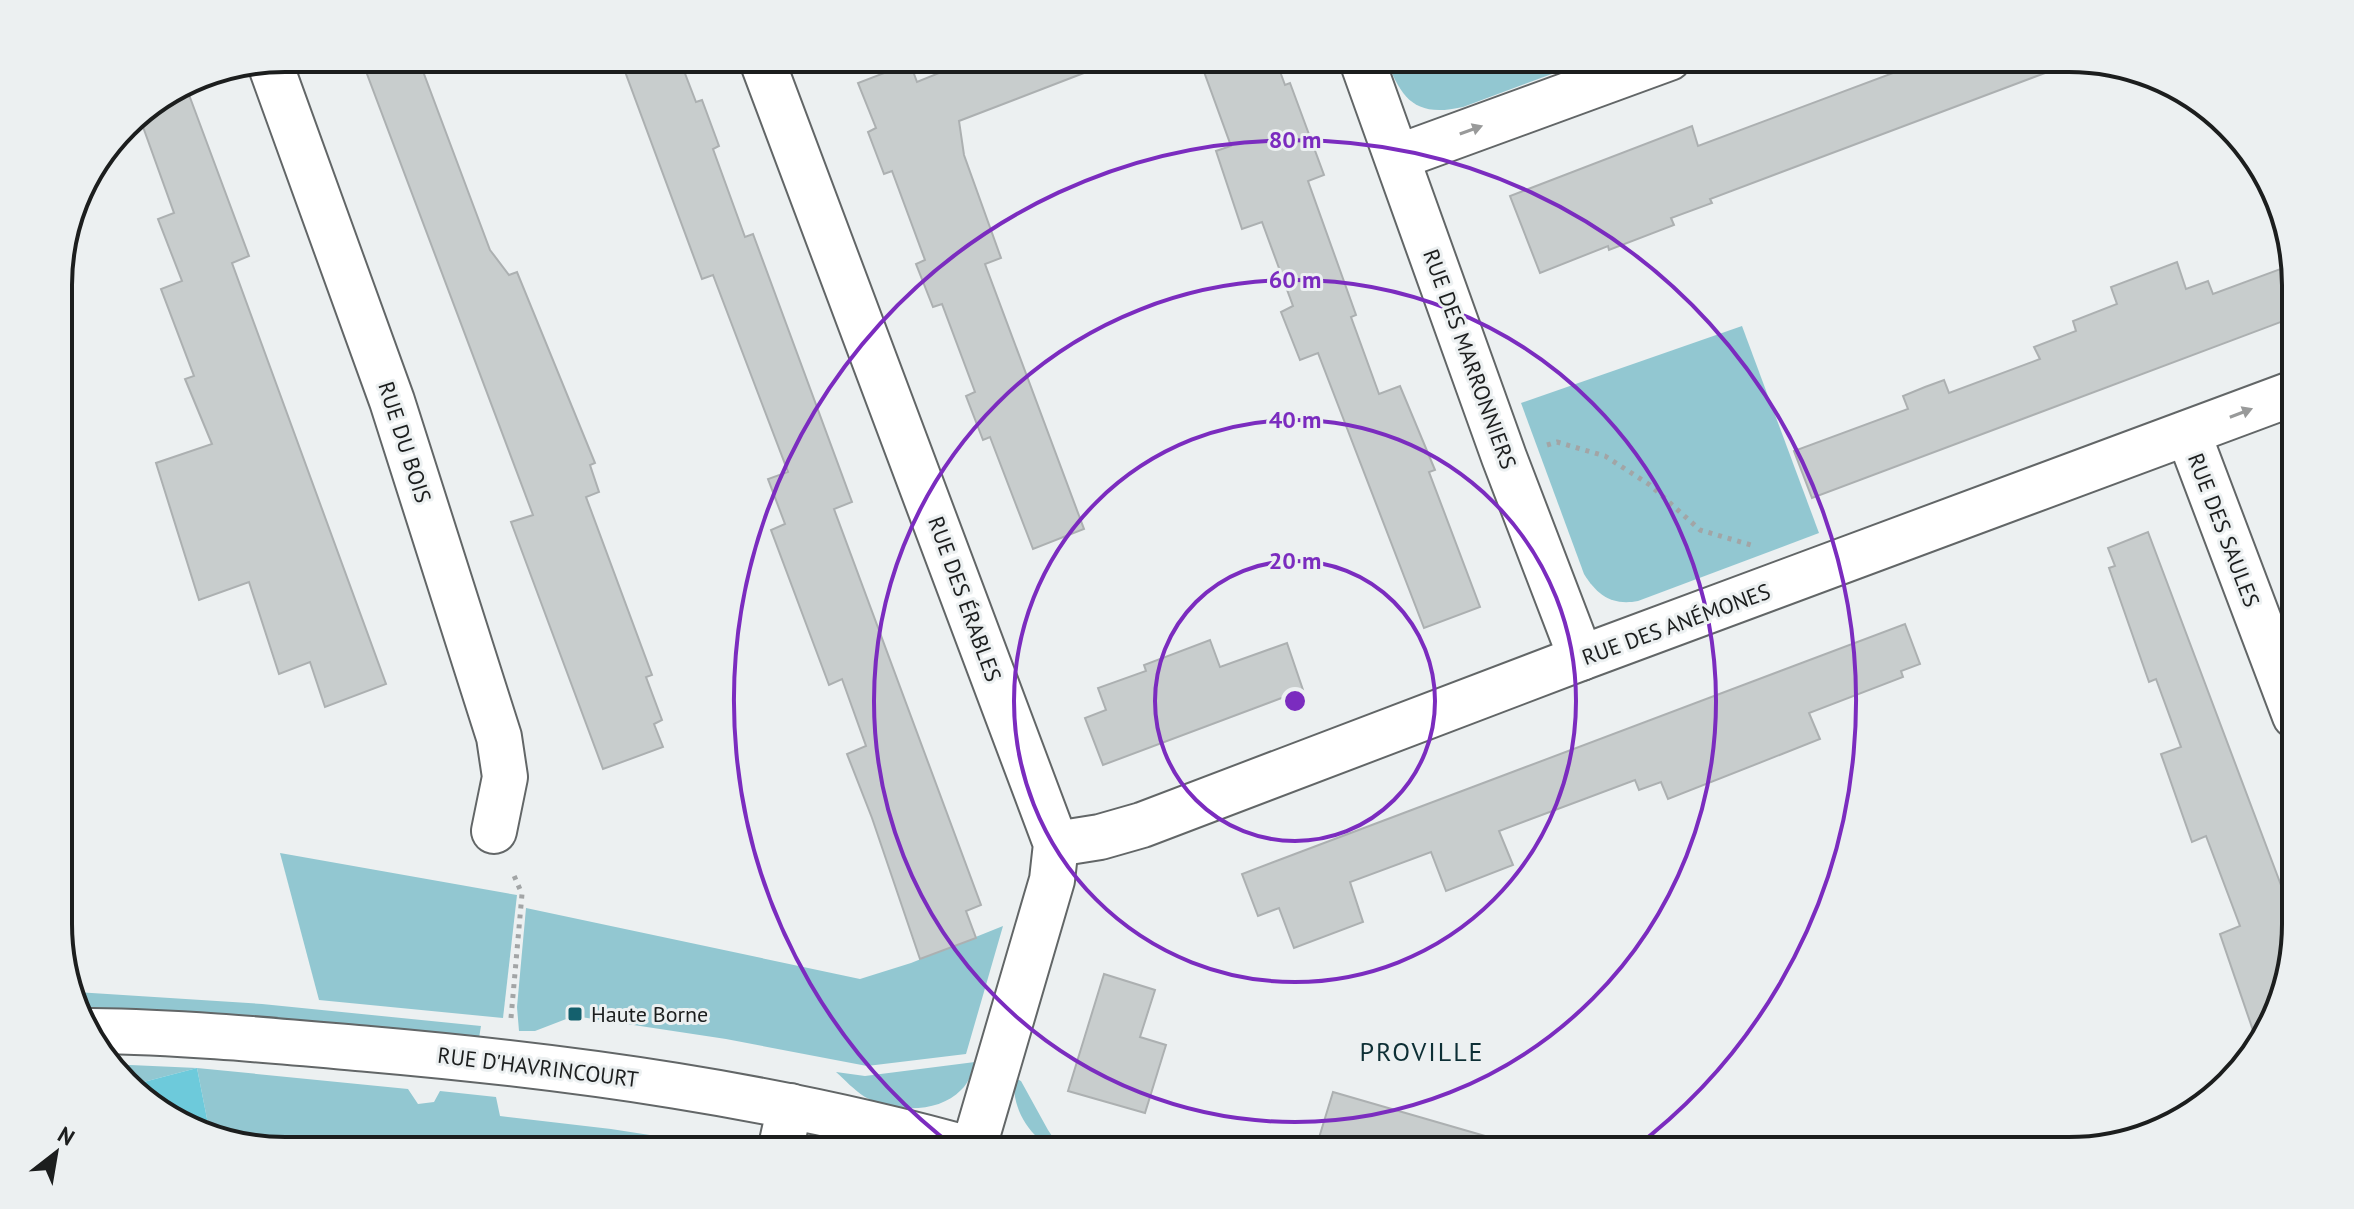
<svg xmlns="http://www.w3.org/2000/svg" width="2354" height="1209" viewBox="0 0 2354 1209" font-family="'PT Sans',sans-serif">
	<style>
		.green { fill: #92c7d1 }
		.forest { fill: #6dcadb }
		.building { fill: #c8cdcd; stroke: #acb0b1; stroke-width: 2 }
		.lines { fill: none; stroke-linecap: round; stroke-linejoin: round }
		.minor-casing { stroke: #626667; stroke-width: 48 }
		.path { stroke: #a2a5a6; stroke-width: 5; stroke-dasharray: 4 6; stroke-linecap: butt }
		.minor { stroke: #fff; stroke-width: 44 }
		.oneway { fill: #999a9a }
		.ring { fill: none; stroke: #7b2cbf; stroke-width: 4 }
		.poi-dot { fill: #14606d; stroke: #ecf0f1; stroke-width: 3 }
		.labels { text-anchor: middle; stroke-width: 6; stroke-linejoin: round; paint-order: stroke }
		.street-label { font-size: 22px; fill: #1c1e1e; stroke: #ecf0f1 }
		.poi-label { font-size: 22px; fill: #1c1e1e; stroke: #ecf0f1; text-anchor: start }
		.quarter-label { font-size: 26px; letter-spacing: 2px; fill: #0d2f35; stroke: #ecf0f1 }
		.rim { fill: none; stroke: #1c1e1e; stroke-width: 4 }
		.centre { fill: #7b2cbf; stroke: #ecf0f1; stroke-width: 4 }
		.ring-label { font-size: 24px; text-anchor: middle; font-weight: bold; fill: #7b2cbf; stroke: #ecf0f1; stroke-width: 6; stroke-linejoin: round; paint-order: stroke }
	</style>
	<rect width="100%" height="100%" fill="#ecf0f1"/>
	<g class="green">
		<path d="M 1386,58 L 1595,58 L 1463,107 C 1415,118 1401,99 1386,58 Z"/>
		<path d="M 1742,326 L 1819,533 L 1638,601 C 1612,606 1597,595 1584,574 L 1521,403 Z"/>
		<path d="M 2295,462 L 2295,520 C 2288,501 2271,475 2295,462 Z"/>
		<polygon points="280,853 517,895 503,1018 319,1000"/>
		<polygon points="526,908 860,979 911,963 1003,926 966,1054 867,1066 726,1039 574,1016 535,1031 519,1031 517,1007"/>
		<polygon points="76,992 262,1004 481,1026 479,1038 260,1017 82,1008"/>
		<path d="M 975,1062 C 972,1072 969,1083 961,1090 C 938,1114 893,1112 865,1097 C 854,1090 845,1080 836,1072 L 865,1076 Z"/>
		<polygon points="108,1064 197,1068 408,1089 418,1104 434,1102 440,1091 496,1097 500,1116 611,1129 669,1138 667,1149 672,1151 285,1151 210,1134 197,1068 136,1084 137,1088"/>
		<path d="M 1015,1078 L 1021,1081 L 1048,1130 L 1056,1142 L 1069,1151 C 1035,1150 1009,1108 1015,1078 Z"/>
	</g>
	<polygon class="forest" points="197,1068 210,1134 185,1128 137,1088 136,1084"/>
	<g class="building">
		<polygon points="361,58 418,58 490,250 509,275 517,272 595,463 590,465 599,492 586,497 652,675 646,677 662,720 654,724 663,747 603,769 511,522 533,515"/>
		<polygon points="620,58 679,58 696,102 702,100 719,146 713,149 745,237 753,234 852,502 834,509 981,905 966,911 976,938 920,959 872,818 847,754 866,746 842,679 829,685 771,530 785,524 768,479 788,472 713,275 702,279"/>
		<polygon points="976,58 1115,58 1115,61 959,121 964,155 1001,258 985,264 1084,529 1033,549 990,437 983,440 966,396 975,392 942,304 933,307 916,264 925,260 892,171 884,174 868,132 876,128 858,83 910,63 917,82"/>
		<polygon points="1199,58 1275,58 1285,85 1290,83 1324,175 1308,181 1356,315 1351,317 1379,394 1400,386 1435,470 1429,472 1480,607 1424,628 1318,353 1300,360 1281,312 1293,306 1262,222 1242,229 1216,151 1231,146"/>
		<polygon points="1933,58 2069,58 2077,61 1710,199 1712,203 1671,218 1674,225 1609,250 1608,246 1540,273 1510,196 1692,126 1698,146"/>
		<polygon points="185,84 249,256 232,263 386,684 325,707 310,662 279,674 249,582 199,600 156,463 212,444 185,379 194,376 161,289 182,281 158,219 174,213 138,113"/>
		<polygon points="2177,262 2186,289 2208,281 2213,294 2294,264 2294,317 1812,498 1794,451 1908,409 1903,396 1925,387 1944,380 1949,393 2040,359 2034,347 2076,331 2073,321 2117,304 2111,287"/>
		<polygon points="2148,532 2296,925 2273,1024 2257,1042 2220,934 2240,926 2206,836 2192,842 2161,754 2181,747 2156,679 2149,682 2109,568 2115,566 2108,548"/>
		<polygon points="1905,624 1920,664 1901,671 1903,677 1809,713 1820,739 1668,799 1661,782 1639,790 1635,780 1499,831 1513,865 1446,891 1431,852 1350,882 1363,922 1294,948 1279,908 1258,916 1242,874"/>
		<polygon points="1210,640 1220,667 1287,643 1303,690 1103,765 1085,718 1106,710 1098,688 1146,671 1144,665"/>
		<polygon points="1104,974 1155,990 1140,1037 1166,1045 1145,1113 1068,1091"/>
		<polygon points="1333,1092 1499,1140 1498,1151 1353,1151 1318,1141"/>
	</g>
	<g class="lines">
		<defs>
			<g id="minor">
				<polyline points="761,58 1056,844 1052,880 973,1150"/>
				<polyline points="1361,58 1504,457 1581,658"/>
				<polyline points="269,61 392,401 499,737 505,777 494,831"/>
				<polyline points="1398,157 1669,58"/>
				<polyline points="2188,433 2295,716"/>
				<polyline points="1056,844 1100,837 1142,825 1581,658 2294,393"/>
				<path d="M 92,1031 C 184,1032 277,1041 369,1049 C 575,1067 778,1095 976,1151"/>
				<polyline points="780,1151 790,1106"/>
			</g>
		</defs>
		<use href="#minor" class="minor-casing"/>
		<g class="path">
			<polyline points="1547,445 1557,442 1605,456 1650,485 1700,530 1751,545"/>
			<polyline points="511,1018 522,894 512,871"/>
		</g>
		<use href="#minor" class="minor"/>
	</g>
	<defs><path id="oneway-solid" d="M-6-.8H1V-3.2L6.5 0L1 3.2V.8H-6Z" transform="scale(2)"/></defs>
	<g class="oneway">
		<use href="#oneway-solid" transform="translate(1471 130) rotate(-20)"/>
		<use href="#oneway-solid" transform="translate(2241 413) rotate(-21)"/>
	</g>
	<g class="ring">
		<circle cx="1295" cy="701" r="140"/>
		<circle cx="1295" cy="701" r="281"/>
		<circle cx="1295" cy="701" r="421"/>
		<path d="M957 1149A561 561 0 1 1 1633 1149"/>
	</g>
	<rect class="poi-dot" x="567" y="1006" width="16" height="16" rx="4"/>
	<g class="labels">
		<g class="street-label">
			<text transform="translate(1470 359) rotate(70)" y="8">RUE DES MARRONNIERS</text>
			<text transform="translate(405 442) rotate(72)" y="8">RUE DU BOIS</text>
			<text transform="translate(2224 530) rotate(69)" y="8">RUE DES SAULES</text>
			<text transform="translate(965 599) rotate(70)" y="8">RUE DES ÉRABLES</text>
			<text transform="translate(1676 624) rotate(-20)" y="8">RUE DES ANÉMONES</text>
			<text transform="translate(538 1067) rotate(7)" y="8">RUE D'HAVRINCOURT</text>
		</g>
		<g class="poi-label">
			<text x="591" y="1022">Haute Borne</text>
		</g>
		<g class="quarter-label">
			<text x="1422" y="1061">PROVILLE</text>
		</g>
	</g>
	<path d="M0 0H2354V1209H0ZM285 72H2069A213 213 0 0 1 2282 285V924A213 213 0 0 1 2069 1137H285A213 213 0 0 1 72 924V285A213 213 0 0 1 285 72Z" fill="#ecf0f1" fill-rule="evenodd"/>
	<path class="rim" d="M285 72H2069A213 213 0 0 1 2282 285V924A213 213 0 0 1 2069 1137H285A213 213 0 0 1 72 924V285A213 213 0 0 1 285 72Z"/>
	<circle cx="1295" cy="701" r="12" class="centre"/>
	<g class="ring-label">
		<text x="1295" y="148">80 m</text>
		<text x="1295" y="288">60 m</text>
		<text x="1295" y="428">40 m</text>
		<text x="1295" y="569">20 m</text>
	</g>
	<g transform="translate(56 1153) rotate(31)" stroke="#ecf0f1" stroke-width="6" paint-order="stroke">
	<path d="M0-6L14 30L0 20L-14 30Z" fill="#1c1e1e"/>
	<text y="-12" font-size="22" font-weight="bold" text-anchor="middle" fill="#1c1e1e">N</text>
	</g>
</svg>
